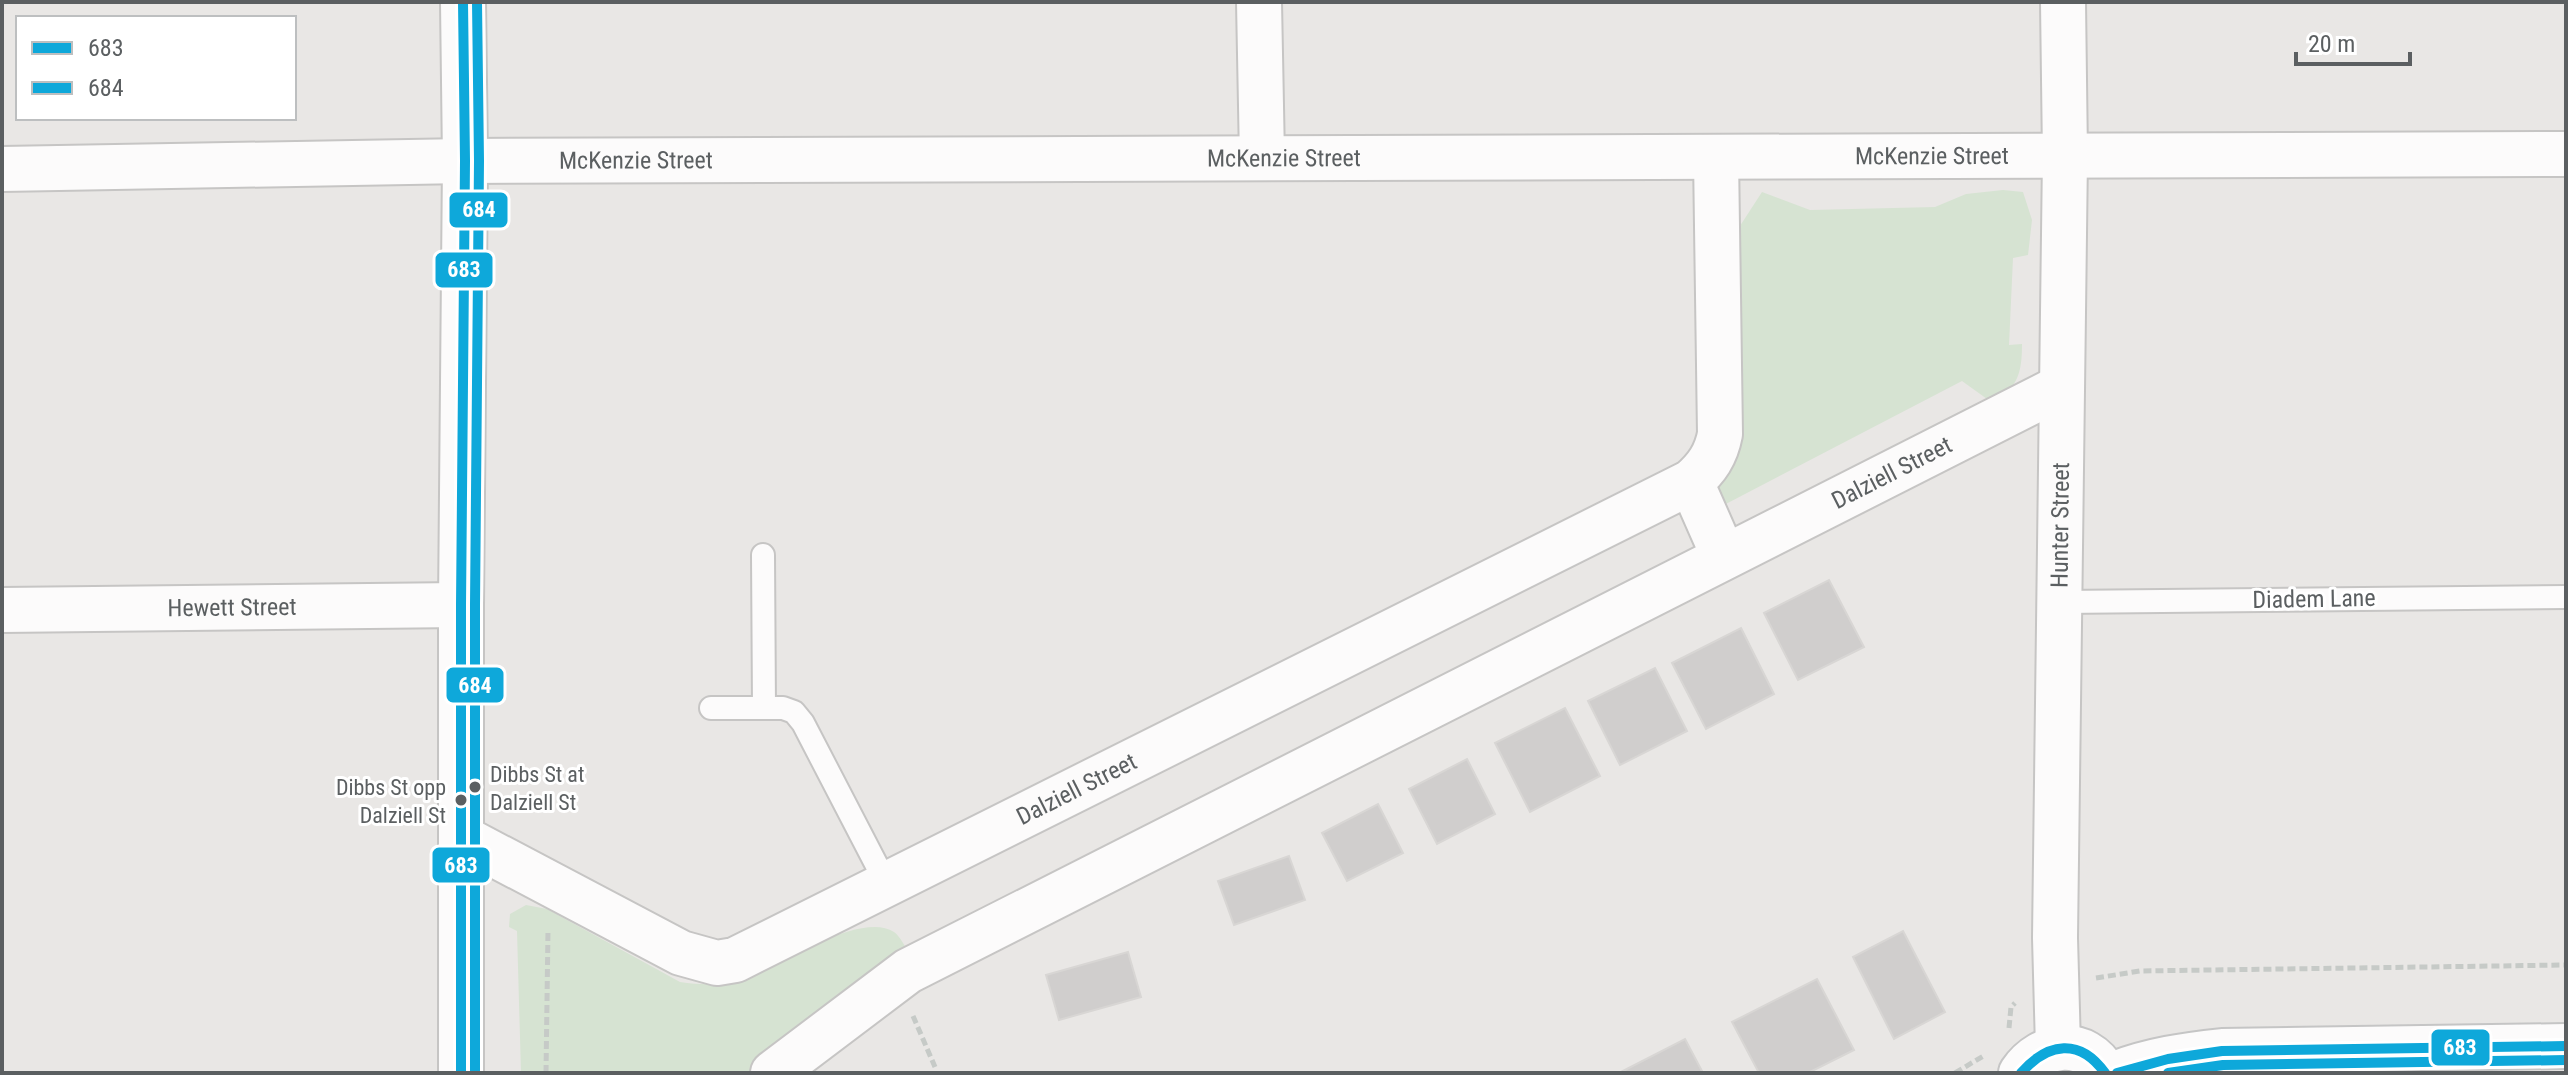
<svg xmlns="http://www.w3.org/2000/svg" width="2568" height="1075" viewBox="0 0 2568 1075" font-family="'Roboto Condensed',sans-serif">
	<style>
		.green { fill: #d6e3d2 }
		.building { fill: #d0cecd; stroke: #d8d6d4; stroke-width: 2 }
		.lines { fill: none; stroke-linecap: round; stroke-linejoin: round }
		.service-casing { stroke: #c6c5c4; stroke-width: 26 }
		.minor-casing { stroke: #c6c5c4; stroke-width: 48 }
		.secondary-casing { stroke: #c5c5c5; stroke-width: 48 }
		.path { stroke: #c6cac7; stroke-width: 5; stroke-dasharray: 8 4; stroke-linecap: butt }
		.service { stroke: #fcfbfb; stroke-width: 22 }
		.minor { stroke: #fcfbfb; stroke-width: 44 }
		.secondary { stroke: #fcfbfb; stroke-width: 44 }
		.bus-1-casing { stroke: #fff; stroke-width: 16 }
		.bus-2-casing { stroke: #fff; stroke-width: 16 }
		.bus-1 { stroke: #0ea8da; stroke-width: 10 }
		.bus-2 { stroke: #0ea8da; stroke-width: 10 }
		.bus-dot { fill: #5b5f61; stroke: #fff; stroke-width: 3 }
		.labels { text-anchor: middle; stroke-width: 6; stroke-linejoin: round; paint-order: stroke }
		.bus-label { font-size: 22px; fill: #5b5f61; stroke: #fff; text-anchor: start }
		.street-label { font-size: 24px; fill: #5b5f61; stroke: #fff }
		.line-badge { stroke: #fff; stroke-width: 3 }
		.badge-label { font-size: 22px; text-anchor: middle; font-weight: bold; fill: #fff }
	</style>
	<rect width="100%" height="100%" fill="#e9e7e5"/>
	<g class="green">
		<path d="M 2003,190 L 2023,192 L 2032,220 L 2028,255 L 2013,258 L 2009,345 L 2022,344 C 2022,373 2018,386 1994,404 L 1962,381 L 1722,506 L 1719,488 L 1737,451 L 1738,229 L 1762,192 L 1810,210 L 1935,207 L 1966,194 Z"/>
		<path d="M 526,905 L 547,909 L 680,982 C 701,985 722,986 742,979 C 777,966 861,910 894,932 C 900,936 905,947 909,953 L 749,1073 L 521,1073 L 517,931 L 509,927 L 510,914 Z"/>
	</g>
	<g class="building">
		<polygon points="1829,580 1864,647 1798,680 1764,613"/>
		<polygon points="1741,628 1774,694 1706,729 1672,663"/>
		<polygon points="1655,668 1687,731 1620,765 1588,701"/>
		<polygon points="1565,708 1600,776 1530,812 1495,743"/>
		<polygon points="1467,759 1495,814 1437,844 1409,789"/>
		<polygon points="1378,804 1403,853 1347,881 1322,833"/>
		<polygon points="1289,856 1305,900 1234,925 1218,881"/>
		<polygon points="1903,931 1945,1012 1894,1039 1853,957"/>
		<polygon points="1128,952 1141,997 1059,1020 1046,975"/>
		<polygon points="1817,979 1854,1050 1808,1073 1759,1073 1732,1022"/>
		<polygon points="1685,1039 1703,1073 1619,1073"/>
	</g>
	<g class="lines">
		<defs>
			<g id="service">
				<polyline points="763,555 764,708"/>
				<polyline points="2061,602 2566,597"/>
				<polyline points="711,708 783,708 794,712 803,723 887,885"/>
			</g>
			<g id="minor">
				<polyline points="1259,2 1262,158"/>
				<path id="s1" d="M 2,169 L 465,161 L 2566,154"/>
				<polyline points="1691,482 1724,557"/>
				<path id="s2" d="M 2,610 L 461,605"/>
				<path id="s3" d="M 463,838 L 681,953 L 717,963 L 735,960 L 1691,482 C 1707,468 1716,455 1720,434 L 1716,157"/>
				<path id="s4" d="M 2058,1047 L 2055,938 L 2065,156 L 2063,2"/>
				<polyline points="461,1073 461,605 465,161 463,2"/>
				<path id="s5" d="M 773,1073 L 908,971 L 2061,387"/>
			</g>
			<g id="secondary">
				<path d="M 2021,1073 C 2042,1042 2085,1037 2105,1073"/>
				<path d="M 2117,1073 C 2151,1060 2185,1055 2222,1051 L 2566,1046"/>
			</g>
		</defs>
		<use href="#service" class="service-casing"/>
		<use href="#minor" class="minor-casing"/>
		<use href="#secondary" class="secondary-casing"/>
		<g class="path">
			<polyline points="2096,978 2140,971 2566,965"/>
			<polyline points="913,1016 935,1067"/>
			<polyline points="2009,1028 2011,1007 2015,1003"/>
			<polyline points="546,1073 548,930"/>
			<polyline points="1955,1073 1985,1055"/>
		</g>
		<use href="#service" class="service"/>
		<use href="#minor" class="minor"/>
		<use href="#secondary" class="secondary"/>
		<defs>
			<g id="bus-1">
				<polyline points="461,1073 461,605 465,161 463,2"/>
				<path d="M 2021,1073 C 2048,1042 2080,1038 2105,1073"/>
				<polyline points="2117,1073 2168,1059 2222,1051 2566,1046"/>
			</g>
			<g id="bus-2">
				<polyline points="475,1073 475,605 479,161 477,2"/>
				<polyline points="2168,1073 2223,1065 2566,1060"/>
			</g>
		</defs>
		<use href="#bus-1" class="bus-1-casing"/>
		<use href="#bus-2" class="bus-2-casing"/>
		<use href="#bus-1" class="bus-1"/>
		<use href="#bus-2" class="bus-2"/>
	</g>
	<g class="bus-dot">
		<circle cx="475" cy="787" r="7"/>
		<circle cx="461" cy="800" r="7"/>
	</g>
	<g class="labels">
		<g class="bus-label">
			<text x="490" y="782">Dibbs St at<tspan x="490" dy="28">Dalziell St</tspan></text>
			<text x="446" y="795" text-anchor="end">Dibbs St opp<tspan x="446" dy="28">Dalziell St</tspan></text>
		</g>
		<g class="street-label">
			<text dy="8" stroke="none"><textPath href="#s1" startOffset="1930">McKenzie Street</textPath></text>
			<text dy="8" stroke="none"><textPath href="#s1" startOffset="1282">McKenzie Street</textPath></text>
			<text dy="8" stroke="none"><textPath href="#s1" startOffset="634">McKenzie Street</textPath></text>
			<text dy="8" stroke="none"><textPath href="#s5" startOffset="1272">Dalziell Street</textPath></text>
			<text dy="8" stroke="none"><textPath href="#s4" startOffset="522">Hunter Street</textPath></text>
			<text transform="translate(2314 599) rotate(-1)" y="8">Diadem Lane</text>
			<text dy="8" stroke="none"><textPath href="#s2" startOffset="230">Hewett Street</textPath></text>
			<text dy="8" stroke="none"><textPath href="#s3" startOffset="684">Dalziell Street</textPath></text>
		</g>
	</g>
	<g class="line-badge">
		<rect x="448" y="191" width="61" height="38" rx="8" fill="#0ea8da"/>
		<rect x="434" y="251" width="60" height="38" rx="8" fill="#0ea8da"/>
		<rect x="445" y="666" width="60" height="38" rx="8" fill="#0ea8da"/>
		<rect x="431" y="846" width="60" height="38" rx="8" fill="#0ea8da"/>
		<rect x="2430" y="1028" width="61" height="39" rx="8" fill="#0ea8da"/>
	</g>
	<g class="badge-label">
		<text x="479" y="217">684</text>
		<text x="464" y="277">683</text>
		<text x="475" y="693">684</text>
		<text x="461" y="873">683</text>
		<text x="2460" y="1055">683</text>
	</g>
	<rect width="2568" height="1075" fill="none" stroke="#5b5f61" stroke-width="8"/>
	<rect x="16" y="16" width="280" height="104" fill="#ffffff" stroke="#bdbfc0" stroke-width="2"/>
	<rect x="32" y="42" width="40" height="12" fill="#0ea8da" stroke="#bdbfc0" stroke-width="2"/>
	<text x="88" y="56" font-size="24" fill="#5b5f61">683</text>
	<rect x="32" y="82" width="40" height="12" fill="#0ea8da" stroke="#bdbfc0" stroke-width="2"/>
	<text x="88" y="96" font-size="24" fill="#5b5f61">684</text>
	<path d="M2296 52v12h114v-12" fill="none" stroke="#5b5f61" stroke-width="4"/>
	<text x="2308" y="52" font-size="24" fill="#5b5f61" stroke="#ffffff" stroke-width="6" paint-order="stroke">20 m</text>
</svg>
